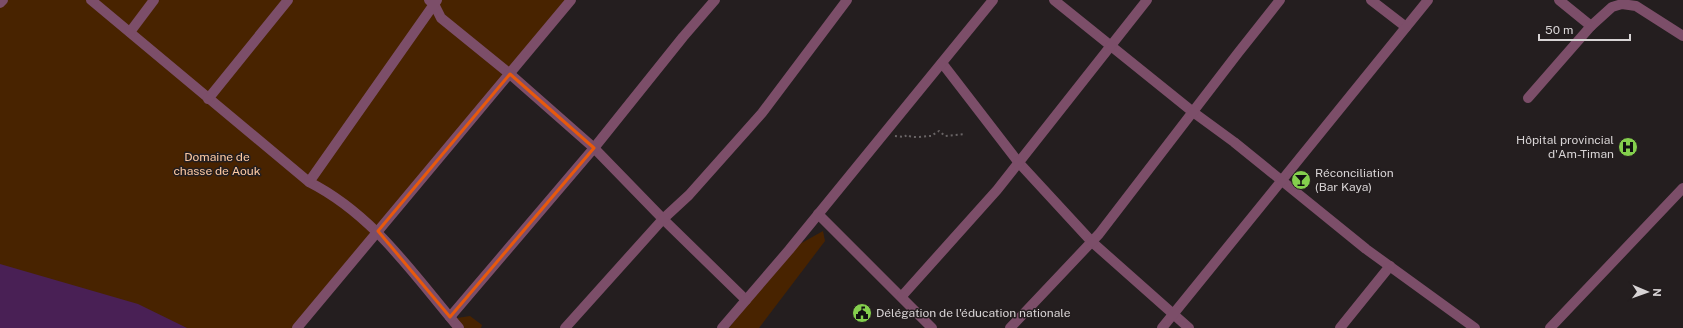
<svg xmlns="http://www.w3.org/2000/svg" width="1683" height="328" viewBox="0 0 1683 328" font-family="'Public Sans',sans-serif">
	<style>
		.green { fill: #482300 }
		.water { fill: #492055 }
		.lines { fill: none; stroke-linecap: round; stroke-linejoin: round }
		.path { stroke: #696465; stroke-width: 2; stroke-dasharray: 2 3; stroke-linecap: butt }
		.minor { stroke: #7c4e69; stroke-width: 10 }
		.tertiary { stroke: #7c4e69; stroke-width: 10 }
		.marked { fill: none; stroke: #e8590c; stroke-width: 3; stroke-linejoin: round }
		.labels { text-anchor: middle; stroke-width: 3; stroke-linejoin: round; paint-order: stroke }
		.poi-label { font-size: 12px; fill: #d8d4d5; stroke: #241e1f; text-anchor: start }
		.park-label { font-size: 12px; fill: #fecaa3; stroke: #241e1f }
	</style>
	<rect width="100%" height="100%" fill="#241e1f"/>
	<g class="green">
		<polygon points="0,0 571,0 297,328 0,328"/>
		<polygon points="823,231 825,241 759,328 729,328 789,250"/>
		<polygon points="470,316 482,325 481,328 452,328 457,318"/>
	</g>
	<polygon class="water" points="0,264 138,304 187,328 0,328"/>
	<g class="lines">
		<path class="path" d="M 895,136 L 904,137 L 907,135 C 913,139 923,136 931,136 L 939,131 L 945,136 L 965,134"/>
		<g class="minor">
			<path d="M 91,0 L 309,182 C 374,215 413,274 459,328"/>
			<polyline points="429,0 434,4 441,18 510,74 594,148 663,219 746,300"/>
			<polyline points="1054,0 1193,112 1234,142 1366,249 1475,328"/>
			<polyline points="1371,0 1406,27"/>
			<polyline points="1559,0 1591,26"/>
			<polyline points="0,3 3,0"/>
			<polyline points="130,32 154,0"/>
			<polyline points="942,63 1019,163 1092,242 1189,328"/>
			<polyline points="1528,98 1591,26 1612,7 1622,4 1636,6 1683,36"/>
			<polyline points="208,99 288,0"/>
			<polyline points="309,182 437,0"/>
			<polyline points="818,214 932,328"/>
			<polyline points="902,296 997,190 1147,0"/>
			<polyline points="450,317 594,148 683,37 715,0"/>
			<polyline points="565,328 663,219 689,195 762,113 847,0"/>
			<polyline points="722,328 789,250 993,0"/>
			<polyline points="1010,328 1099,234 1238,53 1280,0"/>
			<polyline points="1162,328 1428,0"/>
			<polyline points="1340,328 1390,266"/>
			<polyline points="1550,328 1683,188"/>
		</g>
		<polyline class="tertiary" points="297,328 571,0"/>
	</g>
	<path class="marked" d="M 510,74 L 594,148 L 450,317 L 378,231 Z"/>
	<defs>
		<symbol id="hospital-disc" viewBox="-11 -11 22 22"><circle r="9.5" fill="#84cf4d" stroke="#241e1f"/><path d="M-5-5h3v3.5h4V-5h3V5h-3V1.5h-4V5h-3Z" fill="#111"/></symbol>
		<symbol id="bar-disc" viewBox="-11 -11 22 22"><circle r="9.5" fill="#84cf4d" stroke="#241e1f"/><path d="M-6-5H6L.8 .8V4.5H3.5V6h-7V4.5H-.8V.8Z" fill="#111"/></symbol>
		<symbol id="civic-disc" viewBox="-11 -11 22 22"><circle r="9.5" fill="#84cf4d" stroke="#241e1f"/><path d="M-.6-6.5H3V-4.5H.6V-3L4-1V1h2V6H-6V1h2V-1L-.6-3ZM-1.2 2.5V6h2.4V2.5Z" fill="#111"/></symbol>
	</defs>
	<g fill-rule="evenodd">
		<use href="#hospital-disc" x="1617" y="136" width="22" height="22"/>
		<use href="#bar-disc" x="1290" y="169" width="22" height="22"/>
		<use href="#civic-disc" x="851" y="302" width="22" height="22"/>
	</g>
	<g class="labels">
		<g class="poi-label">
			<text x="1614" y="144" text-anchor="end">Hôpital provincial<tspan x="1614" dy="14">d'Am-Timan</tspan></text>
			<text x="1315" y="177">Réconciliation<tspan x="1315" dy="14">(Bar Kaya)</tspan></text>
			<text x="876" y="317">Délégation de l'éducation nationale</text>
		</g>
		<g class="park-label">
			<text x="217" y="161">Domaine de<tspan x="217" dy="14">chasse de Aouk</tspan></text>
		</g>
	</g>
	<g transform="translate(1647 292) rotate(92)" stroke="#241e1f" stroke-width="3" paint-order="stroke">
	<path d="M0-3L7 15L0 10L-7 15Z" fill="#d8d4d5"/>
	<text y="-6" font-size="11" font-weight="bold" text-anchor="middle" fill="#d8d4d5">N</text>
	</g>
	<path d="M1539 34v6h91v-6" fill="none" stroke="#d8d4d5" stroke-width="2"/>
	<text x="1545" y="34" font-size="12" fill="#d8d4d5" stroke="#241e1f" stroke-width="3" paint-order="stroke">50 m</text>
</svg>
